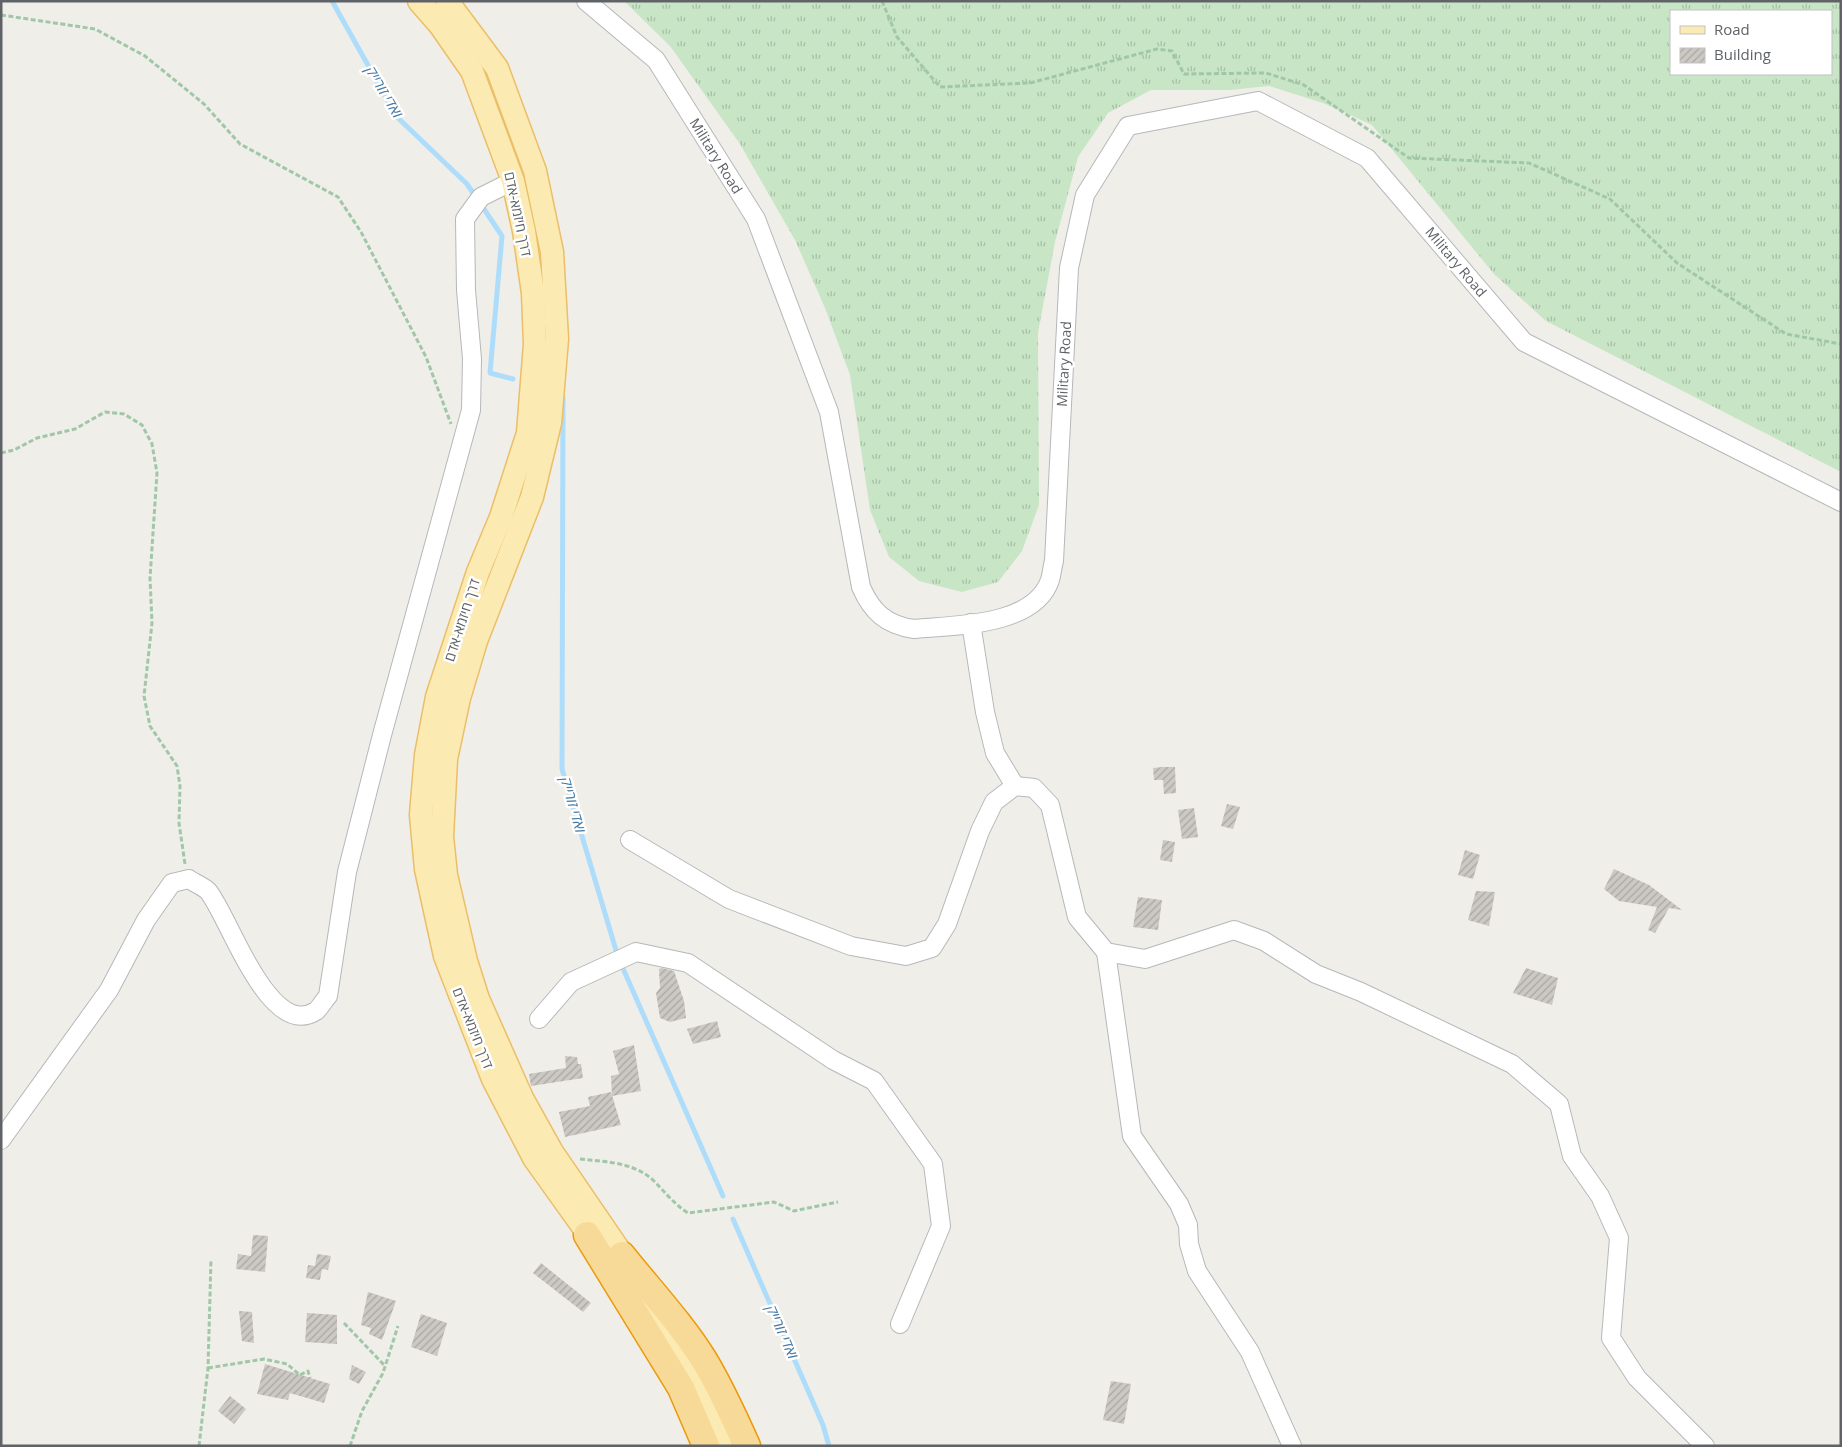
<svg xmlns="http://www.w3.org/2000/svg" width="1842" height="1447" viewBox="0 0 1842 1447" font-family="'Open Sans',Heebo,sans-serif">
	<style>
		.grass { fill: url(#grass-tufts); fill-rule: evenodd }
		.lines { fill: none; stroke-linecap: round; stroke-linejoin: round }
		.stream { stroke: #aeddfb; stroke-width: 5 }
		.building { fill: url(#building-hatch) }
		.minor-casing { stroke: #b5b8bb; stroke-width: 20 }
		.major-casing { stroke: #ebbe67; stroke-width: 25 }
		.highway-casing { stroke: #ec9a0c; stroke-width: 29 }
		.path { stroke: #a0c7a8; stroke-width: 3; stroke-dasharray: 5 2.5; stroke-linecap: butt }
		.minor { stroke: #fff; stroke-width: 18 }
		.major { stroke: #fbebb2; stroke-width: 22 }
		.highway { stroke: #f8da98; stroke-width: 26 }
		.labels { text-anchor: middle; stroke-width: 5; stroke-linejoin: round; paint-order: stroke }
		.street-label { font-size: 14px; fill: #5f6367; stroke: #fff }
		.water-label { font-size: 15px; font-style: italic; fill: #477aa5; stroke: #fff }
	</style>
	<defs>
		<pattern id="grass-tufts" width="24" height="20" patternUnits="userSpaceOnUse" patternTransform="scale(1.25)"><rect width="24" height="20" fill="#c8e6c6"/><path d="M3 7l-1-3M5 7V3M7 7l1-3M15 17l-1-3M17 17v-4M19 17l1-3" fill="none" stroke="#a6bea5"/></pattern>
		<pattern id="building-hatch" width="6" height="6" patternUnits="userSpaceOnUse" patternTransform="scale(1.25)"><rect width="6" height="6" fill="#ccc9c4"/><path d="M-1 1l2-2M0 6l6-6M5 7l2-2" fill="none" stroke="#a9a7a3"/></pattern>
	</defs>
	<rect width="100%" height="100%" fill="#f0eee8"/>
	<path class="grass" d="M 624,1 L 1841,1 L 1841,472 L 1546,321 L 1494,274 L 1372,125 L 1326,104 L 1269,86 L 1230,90 L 1151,90 L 1108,113 L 1078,157 L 1055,242 L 1038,333 L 1039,505 L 1022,551 L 998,582 L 962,592 L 919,581 L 889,557 L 870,510 L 850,375 L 825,308 L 795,240 L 740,144 L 670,46 ZM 1671,11 L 1831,11 L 1831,74 L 1671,74 Z"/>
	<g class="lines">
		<g class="stream">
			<polyline points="332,1 397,117 467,184 473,193"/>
			<polyline points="484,209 502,236 490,373 513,379"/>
			<polyline points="563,397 562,769 618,957 723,1196"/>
			<polyline points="733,1219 823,1425 829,1446"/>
		</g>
	</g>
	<g class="building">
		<polygon points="1162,767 1175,767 1176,793 1164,794 1163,780 1154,780 1153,768"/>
		<polygon points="1227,804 1240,807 1233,829 1221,826"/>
		<polygon points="1194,808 1198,837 1182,839 1178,810"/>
		<polygon points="1163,840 1175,842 1172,862 1160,860"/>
		<polygon points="1465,850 1480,855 1473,879 1458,875"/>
		<polygon points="1614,869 1649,885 1682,910 1669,908 1655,933 1648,930 1657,907 1619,901 1604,889"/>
		<polygon points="1476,891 1495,892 1489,926 1468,920"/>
		<polygon points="1138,897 1162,900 1158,930 1133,927"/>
		<polygon points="662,968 674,971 684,1001 686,1018 670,1022 660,1018 656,993 660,988 659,969"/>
		<polygon points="1526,968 1558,978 1552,1005 1513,993"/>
		<polygon points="717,1021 721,1037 693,1044 687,1029"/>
		<polygon points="634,1045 641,1091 612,1096 611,1076 619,1074 613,1051"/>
		<polygon points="565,1056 577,1057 578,1064 581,1064 583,1078 531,1086 529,1074 566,1068"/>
		<polygon points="611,1092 621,1125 565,1137 559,1112 590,1106 588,1097"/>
		<polygon points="253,1235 268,1236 265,1272 236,1269 238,1254 251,1256"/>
		<polygon points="317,1254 331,1256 328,1270 322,1269 320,1280 306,1278 308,1265 315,1266"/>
		<polygon points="541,1263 591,1303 583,1312 533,1273"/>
		<polygon points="368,1292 396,1301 382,1340 369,1334 371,1328 361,1325"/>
		<polygon points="239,1311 252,1312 254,1343 242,1341"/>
		<polygon points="307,1313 337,1315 337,1344 305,1342"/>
		<polygon points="421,1314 447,1323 437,1356 411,1347"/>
		<polygon points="265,1364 330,1384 324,1403 290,1393 288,1400 257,1394"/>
		<polygon points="352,1365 366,1372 359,1384 349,1379"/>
		<polygon points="1111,1381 1131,1384 1124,1424 1103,1420"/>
		<polygon points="230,1396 246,1409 234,1424 218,1411"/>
	</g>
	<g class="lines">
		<defs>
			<g id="minor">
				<path d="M 586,1 L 656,60 L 756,219 L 829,412 L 861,587 C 872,612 886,625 914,629 C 953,625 1034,627 1050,580 C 1052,574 1052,567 1054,561 L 1069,268 L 1085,195 L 1128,126 L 1258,101 L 1367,158 L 1524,342 L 1841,502"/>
				<polyline points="971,623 985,712 995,753 1015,786"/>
				<polyline points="630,840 729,899 851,946 906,956 932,948 947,924 980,831 994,802 1015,786 1034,788 1050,805 1077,917 1106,952 1145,959 1234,930 1264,941 1316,974 1361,992 1512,1064 1559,1104 1572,1156 1600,1196 1619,1238 1611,1338 1637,1378 1705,1446"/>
				<polyline points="1106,952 1132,1136 1179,1204 1188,1225 1189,1244 1197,1271 1250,1352 1292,1446"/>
				<polyline points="539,1019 571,982 636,952 688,963 833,1060 874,1081 933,1164 941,1226 900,1324"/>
				<path d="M 1,1140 L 109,990 L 146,920 L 172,883 L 189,879 C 194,883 203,886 208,891 C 229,916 269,1041 316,1011 C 320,1008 324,1000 328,996 L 347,872 L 382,735 L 471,410 L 472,359 L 466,290 L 465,219 L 481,197 L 513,181"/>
			</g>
			<g id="major">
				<polyline points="419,1 440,25 472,71 513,181 524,231 533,293 535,344 528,433 501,517 478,572 437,697 426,755 421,815 426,869 445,956 493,1079 534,1158 599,1249"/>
				<polyline points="447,1 497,68 535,171 552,252 557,339 550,423 532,497 476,641 459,698 446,759 442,837 446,875 466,961 478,999 522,1098 552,1152 632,1269"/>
				<path d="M 639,1299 C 672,1343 703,1394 721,1446"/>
			</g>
			<g id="highway">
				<polyline points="587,1235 681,1388 706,1446"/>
				<path d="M 622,1255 C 649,1289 681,1323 704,1360 C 721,1388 734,1417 747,1446"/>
			</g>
		</defs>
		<use href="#minor" class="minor-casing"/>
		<use href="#major" class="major-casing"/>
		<use href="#highway" class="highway-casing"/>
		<g class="path">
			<polyline points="882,1 897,37 940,87 1030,83 1157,49 1172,51 1184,74 1266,73 1304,85 1409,158 1529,163 1610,199 1677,263 1786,334 1841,344"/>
			<polyline points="1,15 95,29 145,56 204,104 240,144 338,197 361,232 426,357 451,424"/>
			<polyline points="1,453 14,450 37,438 75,429 105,412 124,414 142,425 152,444 157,473 150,578 152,623 144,696 150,726 177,766 180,786 179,823 185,864"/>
			<path d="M 580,1159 C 606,1162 634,1162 654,1181 C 665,1192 674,1204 688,1213 L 774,1202 L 794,1211 L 838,1202"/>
			<polyline points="344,1323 385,1366"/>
			<polyline points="208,1368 264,1359 287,1364 300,1375 308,1371 310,1378"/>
			<polyline points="199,1446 208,1368 211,1259"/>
			<polyline points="350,1446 362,1411 383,1373 398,1326"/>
		</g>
		<use href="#minor" class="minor"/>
		<use href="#major" class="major"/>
		<use href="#highway" class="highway"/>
	</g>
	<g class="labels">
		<g class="street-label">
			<text transform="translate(716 156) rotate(58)" y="5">Military Road</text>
			<text transform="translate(518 214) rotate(78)" y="5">דרך חיזמא-אדם</text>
			<text transform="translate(1456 262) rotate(50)" y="5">Military Road</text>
			<text transform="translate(1064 364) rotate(-87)" y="5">Military Road</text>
			<text transform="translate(462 620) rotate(-72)" y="5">דרך חיזמא-אדם</text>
			<text transform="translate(473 1028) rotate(68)" y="5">דרך חיזמא-אדם</text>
		</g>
		<g class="water-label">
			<text transform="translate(384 92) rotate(59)" y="5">ואדי זורייק</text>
			<text transform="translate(573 805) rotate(74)" y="5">ואדי זורייק</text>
			<text transform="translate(782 1332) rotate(66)" y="5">ואדי זורייק</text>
		</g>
	</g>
	<rect width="1842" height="1447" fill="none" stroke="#5f6367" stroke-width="5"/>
	<rect x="1670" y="10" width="162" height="65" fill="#ffffff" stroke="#bfc1c2"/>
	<rect x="1680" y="26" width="25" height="8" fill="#fbebb2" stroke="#bfc1c2"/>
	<text x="1714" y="35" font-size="15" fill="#5f6367">Road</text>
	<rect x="1680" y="48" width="25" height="15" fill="url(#building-hatch)" stroke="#bfc1c2"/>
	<text x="1714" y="60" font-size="15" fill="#5f6367">Building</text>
</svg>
